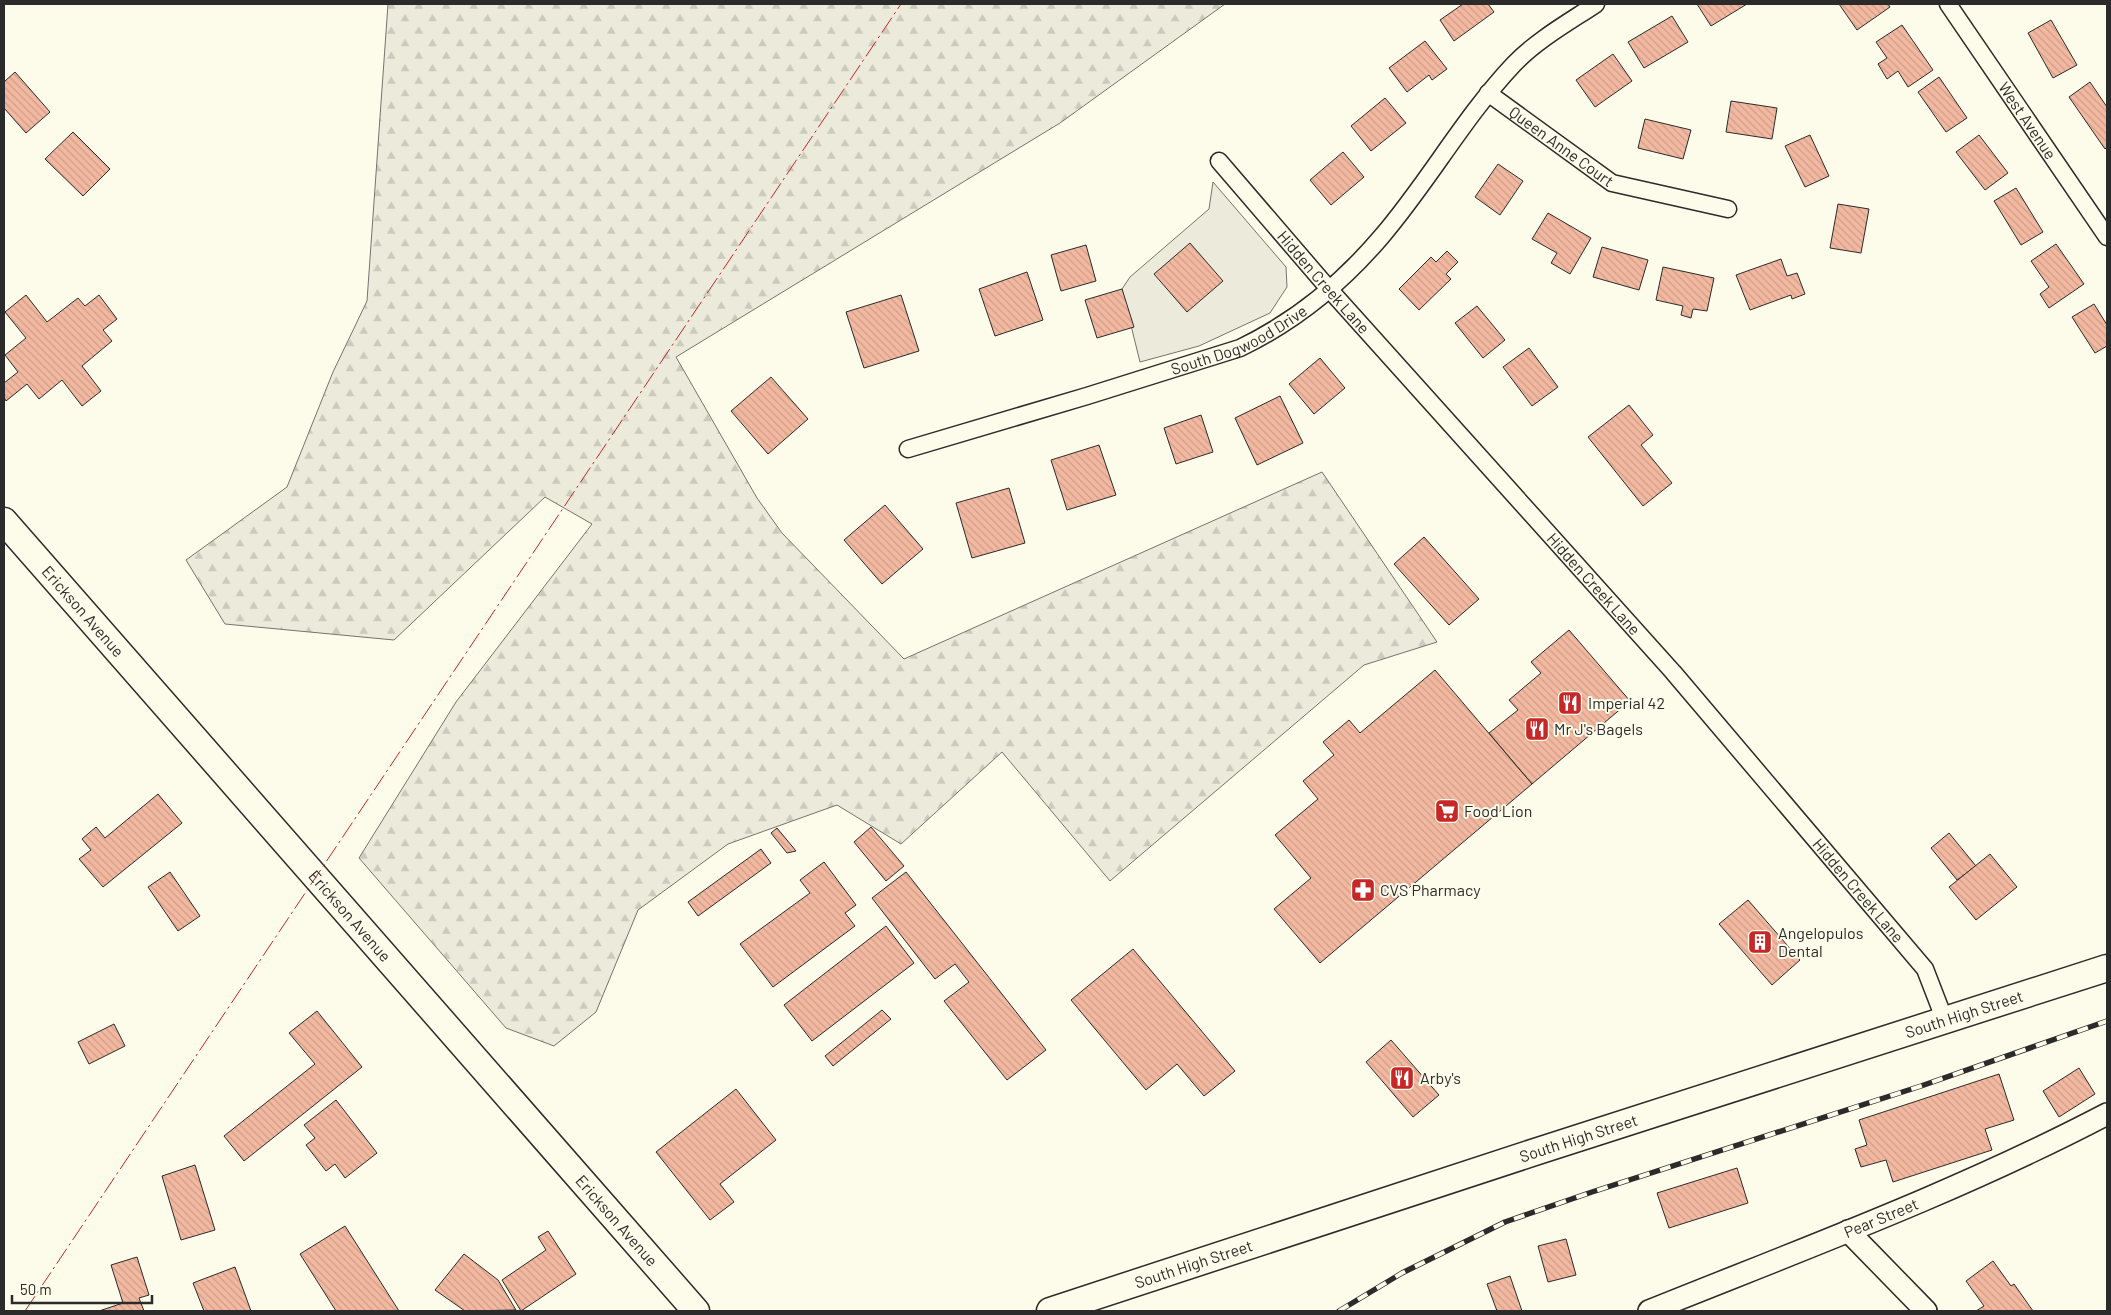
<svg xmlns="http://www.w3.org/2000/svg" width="2111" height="1315" viewBox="0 0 2111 1315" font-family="Barlow,sans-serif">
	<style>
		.green { fill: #ecebdb; stroke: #74746e }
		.forest { fill: url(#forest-firs); stroke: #74746e }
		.building { fill: url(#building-back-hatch); stroke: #2b2b2b }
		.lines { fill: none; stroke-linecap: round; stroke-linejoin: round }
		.minor-casing { stroke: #2b2b2b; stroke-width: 19 }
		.tertiary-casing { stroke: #2b2b2b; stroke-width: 24 }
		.primary-casing { stroke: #2b2b2b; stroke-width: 29 }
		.minor { stroke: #fdfbea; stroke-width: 16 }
		.tertiary { stroke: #fdfbea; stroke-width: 21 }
		.primary { stroke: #fdfbea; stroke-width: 26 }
		.rail-casing { stroke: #2b2b2b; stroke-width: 5.5 }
		.rail { stroke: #fdfbea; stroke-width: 4; stroke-dasharray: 11; stroke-linecap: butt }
		.power { stroke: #c62828; stroke-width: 1; stroke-dasharray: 18 4 2.5 4; stroke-linecap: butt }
		.labels { text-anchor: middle; stroke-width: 4; stroke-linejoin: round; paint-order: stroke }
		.street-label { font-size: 16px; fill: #2b2b2b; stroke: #fdfbea }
		.poi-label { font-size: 16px; fill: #2b2b2b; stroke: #fdfbea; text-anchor: start }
	</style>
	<defs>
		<pattern id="forest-firs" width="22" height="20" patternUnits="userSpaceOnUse" patternTransform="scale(1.25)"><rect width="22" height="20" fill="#ecebdb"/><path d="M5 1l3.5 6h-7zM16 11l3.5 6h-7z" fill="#cbcabc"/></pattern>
		<pattern id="building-back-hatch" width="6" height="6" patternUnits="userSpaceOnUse" patternTransform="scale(1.25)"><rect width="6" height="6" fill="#f2b8a0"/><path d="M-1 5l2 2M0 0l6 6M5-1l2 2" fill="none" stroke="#d09e8a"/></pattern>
	</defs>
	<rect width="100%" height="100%" fill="#fdfbea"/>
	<polygon class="green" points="1213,182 1286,267 1287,287 1270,313 1199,346 1140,362 1122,289 1130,277 1209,209"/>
	<polygon class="forest" points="388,4 1225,4 1060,123 676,357 757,498 782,533 904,659 1322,472 1437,642 1364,665 1110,881 1002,752 901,844 837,805 728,844 638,910 596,1012 554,1046 506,1028 359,858 456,702 592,524 545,497 394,640 225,624 186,560 287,487 333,372 367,301"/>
	<g class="building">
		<polygon points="1463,4 1488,4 1494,12 1454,41 1440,20"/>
		<polygon points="1697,4 1747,4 1711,26"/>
		<polygon points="1839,4 1888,4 1890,7 1857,30"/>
		<polygon points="1672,16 1688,42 1644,68 1628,42"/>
		<polygon points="2051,20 2077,65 2053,78 2028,33"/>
		<polygon points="1902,25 1933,70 1908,87 1898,71 1887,79 1878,64 1887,58 1876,42"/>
		<polygon points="1425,41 1447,69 1432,80 1429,75 1407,92 1389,68"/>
		<polygon points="1613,54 1632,81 1595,107 1576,80"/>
		<polygon points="15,72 50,112 26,133 4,108 4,82"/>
		<polygon points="1939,77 1967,118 1946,132 1918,92"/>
		<polygon points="2090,82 2107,107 2107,147 2105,149 2069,97"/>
		<polygon points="1385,98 1406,123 1371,151 1351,126"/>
		<polygon points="1731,101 1777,108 1772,139 1726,132"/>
		<polygon points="1645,119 1691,130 1683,159 1638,148"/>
		<polygon points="73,132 110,169 83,196 45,159"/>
		<polygon points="1810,135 1829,176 1805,187 1785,146"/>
		<polygon points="1979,135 2008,173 1985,190 1956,152"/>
		<polygon points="1343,152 1364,177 1331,205 1310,180"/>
		<polygon points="1498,164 1523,181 1500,215 1475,197"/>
		<polygon points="2016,188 2043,232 2021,245 1994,201"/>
		<polygon points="1838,204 1869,209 1861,253 1830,248"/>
		<polygon points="1548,213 1591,238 1570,274 1551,263 1557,253 1532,239"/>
		<polygon points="1190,243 1223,281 1187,312 1154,274"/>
		<polygon points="2056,244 2084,284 2049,308 2040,294 2049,287 2031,261"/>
		<polygon points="1086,245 1096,281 1061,291 1051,255"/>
		<polygon points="1602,247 1648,260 1639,290 1593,277"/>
		<polygon points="1447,251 1458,262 1446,274 1451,279 1419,310 1399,289 1431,257 1436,262"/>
		<polygon points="1781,259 1787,276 1797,273 1805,294 1792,299 1791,295 1750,310 1736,275"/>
		<polygon points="1663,267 1714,278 1707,311 1693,309 1691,318 1681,315 1683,306 1656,300"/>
		<polygon points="1027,272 1043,320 995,336 979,289"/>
		<polygon points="1122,289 1134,327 1097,338 1085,300"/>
		<polygon points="26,295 47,322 78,298 85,306 99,295 117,319 103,330 112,341 82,366 101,391 82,406 62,380 39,399 27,384 6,401 4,397 4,383 18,372 5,355 26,338 5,312"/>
		<polygon points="901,295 919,351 864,368 846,312"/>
		<polygon points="2094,304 2107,325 2107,346 2095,353 2072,317"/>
		<polygon points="1477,306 1505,340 1483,358 1455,323"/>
		<polygon points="1529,348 1558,387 1532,406 1503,367"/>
		<polygon points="1320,358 1345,388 1314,414 1289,384"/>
		<polygon points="771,377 808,419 768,454 731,411"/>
		<polygon points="1280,396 1303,443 1257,465 1235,418"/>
		<polygon points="1629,405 1653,435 1641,445 1672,483 1643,506 1588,437"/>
		<polygon points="1201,415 1213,452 1176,464 1164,428"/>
		<polygon points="1099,445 1116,495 1067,510 1051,460"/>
		<polygon points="1009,488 1025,543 972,558 956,503"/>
		<polygon points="885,505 923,549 882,584 844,540"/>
		<polygon points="1424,537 1479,599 1449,625 1394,564"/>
		<polygon points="1569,630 1630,701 1532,784 1489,733 1518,710 1509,700 1541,673 1531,662"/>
		<polygon points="1435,670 1532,784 1320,963 1274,909 1311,878 1275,835 1318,799 1303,781 1334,755 1323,742 1349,720 1360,733"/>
		<polygon points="158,794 182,823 103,887 79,859 91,850 82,839 96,827 105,838"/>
		<polygon points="871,827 904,866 886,881 854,842"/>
		<polygon points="777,828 796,851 787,853 771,833"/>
		<polygon points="1949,833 1976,866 1957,880 1931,848"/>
		<polygon points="761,849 771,863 698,916 688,902"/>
		<polygon points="1990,854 2017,887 1976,920 1949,887"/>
		<polygon points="824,862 856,905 845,913 855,926 773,987 740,944 810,893 800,880"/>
		<polygon points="170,872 200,916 178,931 148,887"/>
		<polygon points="906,872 1046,1050 1007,1080 944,1001 969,982 955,964 935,979 872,898"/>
		<polygon points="1748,900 1800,960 1772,985 1719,924"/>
		<polygon points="886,926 914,963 812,1041 784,1005"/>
		<polygon points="1133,949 1235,1071 1204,1096 1177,1064 1146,1090 1071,1000"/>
		<polygon points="882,1010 891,1019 833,1066 825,1056"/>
		<polygon points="317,1011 362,1067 244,1161 224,1136 315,1064 289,1033"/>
		<polygon points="114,1024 125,1046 89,1064 78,1042"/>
		<polygon points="1391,1040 1439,1095 1413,1117 1366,1062"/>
		<polygon points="2079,1068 2095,1094 2059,1117 2043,1091"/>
		<polygon points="1999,1074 2014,1120 1985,1129 1992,1150 1893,1182 1886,1160 1861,1167 1855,1149 1867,1145 1859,1120"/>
		<polygon points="736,1089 776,1140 720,1184 734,1202 710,1220 656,1152"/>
		<polygon points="336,1100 377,1153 345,1178 335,1164 326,1171 306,1145 315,1138 304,1125"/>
		<polygon points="195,1165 215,1230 181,1240 162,1176"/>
		<polygon points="1737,1168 1748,1203 1669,1228 1657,1193"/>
		<polygon points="345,1226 399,1311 336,1311 300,1254"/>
		<polygon points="548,1231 576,1274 521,1311 502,1280 546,1250 538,1237"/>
		<polygon points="1566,1239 1576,1275 1548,1282 1538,1246"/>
		<polygon points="464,1254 498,1280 516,1310 465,1311 435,1290"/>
		<polygon points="137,1257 149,1295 139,1298 144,1311 99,1311 123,1303 111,1265"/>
		<polygon points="1993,1261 2011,1286 2014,1284 2033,1311 1976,1311 1984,1306 1966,1281"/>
		<polygon points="235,1267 251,1311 204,1311 193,1283"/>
		<polygon points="1510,1276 1522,1311 1497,1311 1487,1284"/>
	</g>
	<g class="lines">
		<defs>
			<g id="minor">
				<path id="s1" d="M 1948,4 L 2107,237"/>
				<path id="s2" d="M 1488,93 L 1612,183 L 1728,209"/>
				<path id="s3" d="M 1219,161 L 1329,289 L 1673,672 L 1925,969 L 1942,1013 L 1943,1021"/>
				<path id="s4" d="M 908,449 L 1087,396 L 1240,348 C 1294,322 1343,282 1382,236 C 1429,181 1464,117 1514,64 C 1537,40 1569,22 1596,4"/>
			</g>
			<g id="tertiary">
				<polyline points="1848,1231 1926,1311"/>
				<path id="s5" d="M 1649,1311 C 1803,1249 1960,1191 2107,1114"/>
			</g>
			<g id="primary">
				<path id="s6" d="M 4,521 L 696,1311"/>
				<path id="s7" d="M 1050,1311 L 1538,1151 L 2107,968"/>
			</g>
		</defs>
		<use href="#minor" class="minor-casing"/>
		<use href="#tertiary" class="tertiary-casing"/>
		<use href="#primary" class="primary-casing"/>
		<use href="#minor" class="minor"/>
		<use href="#tertiary" class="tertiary"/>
		<use href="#primary" class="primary"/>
		<defs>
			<polyline id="rail" points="1339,1311 1402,1273 1505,1222 1592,1192 1921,1086 2107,1021"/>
		</defs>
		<use href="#rail" class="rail-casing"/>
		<use href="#rail" class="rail"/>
		<polyline class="power" points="25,1311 901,4"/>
	</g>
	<defs>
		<symbol id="restaurant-square" viewBox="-11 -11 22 22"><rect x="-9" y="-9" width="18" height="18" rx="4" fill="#c62828" stroke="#fdfbea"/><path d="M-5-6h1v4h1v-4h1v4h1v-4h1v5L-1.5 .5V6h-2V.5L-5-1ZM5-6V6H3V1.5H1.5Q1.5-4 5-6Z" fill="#fff"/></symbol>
		<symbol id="supermarket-square" viewBox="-11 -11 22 22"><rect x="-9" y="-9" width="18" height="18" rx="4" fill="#c62828" stroke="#fdfbea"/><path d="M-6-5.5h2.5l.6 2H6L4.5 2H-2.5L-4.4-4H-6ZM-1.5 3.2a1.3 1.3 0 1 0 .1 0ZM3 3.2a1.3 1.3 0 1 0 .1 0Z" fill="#fff"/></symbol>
		<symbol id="pharmacy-square" viewBox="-11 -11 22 22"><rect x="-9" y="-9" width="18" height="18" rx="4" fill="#c62828" stroke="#fdfbea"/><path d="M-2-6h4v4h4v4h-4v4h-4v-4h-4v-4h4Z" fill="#fff"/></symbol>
		<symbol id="building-square" viewBox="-11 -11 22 22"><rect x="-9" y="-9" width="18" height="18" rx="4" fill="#c62828" stroke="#fdfbea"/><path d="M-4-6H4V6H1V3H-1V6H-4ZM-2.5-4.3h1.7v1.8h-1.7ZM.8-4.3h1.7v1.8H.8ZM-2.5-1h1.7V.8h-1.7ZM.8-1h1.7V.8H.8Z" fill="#fff"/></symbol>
	</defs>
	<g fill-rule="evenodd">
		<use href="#restaurant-square" x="1556" y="689" width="28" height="28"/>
		<use href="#restaurant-square" x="1523" y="715" width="28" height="28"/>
		<use href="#supermarket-square" x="1433" y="797" width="28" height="28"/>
		<use href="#pharmacy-square" x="1349" y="876" width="28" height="28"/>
		<use href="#building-square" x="1746" y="928" width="28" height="28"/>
		<use href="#restaurant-square" x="1388" y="1064" width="28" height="28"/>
	</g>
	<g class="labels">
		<g class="street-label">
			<text dy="6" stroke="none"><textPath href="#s1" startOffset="141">West Avenue</textPath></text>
			<text dy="6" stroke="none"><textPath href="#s2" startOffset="91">Queen Anne Court</textPath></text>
			<text dy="6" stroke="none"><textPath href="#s3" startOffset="160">Hidden Creek Lane</textPath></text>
			<text dy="6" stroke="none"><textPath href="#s4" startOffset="349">South Dogwood Drive</textPath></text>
			<text dy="6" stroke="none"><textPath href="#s3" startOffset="565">Hidden Creek Lane</textPath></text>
			<text dy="6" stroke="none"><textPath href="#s6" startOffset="120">Erickson Avenue</textPath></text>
			<text dy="6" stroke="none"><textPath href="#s3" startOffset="970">Hidden Creek Lane</textPath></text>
			<text dy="6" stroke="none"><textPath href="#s6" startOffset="525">Erickson Avenue</textPath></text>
			<text dy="6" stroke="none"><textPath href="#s7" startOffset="961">South High Street</textPath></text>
			<text dy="6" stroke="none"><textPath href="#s7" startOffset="556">South High Street</textPath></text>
			<text dy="6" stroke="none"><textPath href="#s5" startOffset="250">Pear Street</textPath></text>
			<text dy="6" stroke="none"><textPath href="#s6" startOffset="930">Erickson Avenue</textPath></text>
			<text dy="6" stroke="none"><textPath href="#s7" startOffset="151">South High Street</textPath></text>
		</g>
		<g class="poi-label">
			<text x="1588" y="709">Imperial 42</text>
			<text x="1554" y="735">Mr J's Bagels</text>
			<text x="1464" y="817">Food Lion</text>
			<text x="1380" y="896">CVS Pharmacy</text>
			<text x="1778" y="939">Angelopulos<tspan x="1778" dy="18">Dental</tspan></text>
			<text x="1420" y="1084">Arby's</text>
		</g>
	</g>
	<rect width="2111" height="1315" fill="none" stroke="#2b2b2b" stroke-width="10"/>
	<path d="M12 1295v8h140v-8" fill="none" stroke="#2b2b2b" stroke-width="2.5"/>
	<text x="20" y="1295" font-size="15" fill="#2b2b2b" stroke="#fdfbea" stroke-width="4" paint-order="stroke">50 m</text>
</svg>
